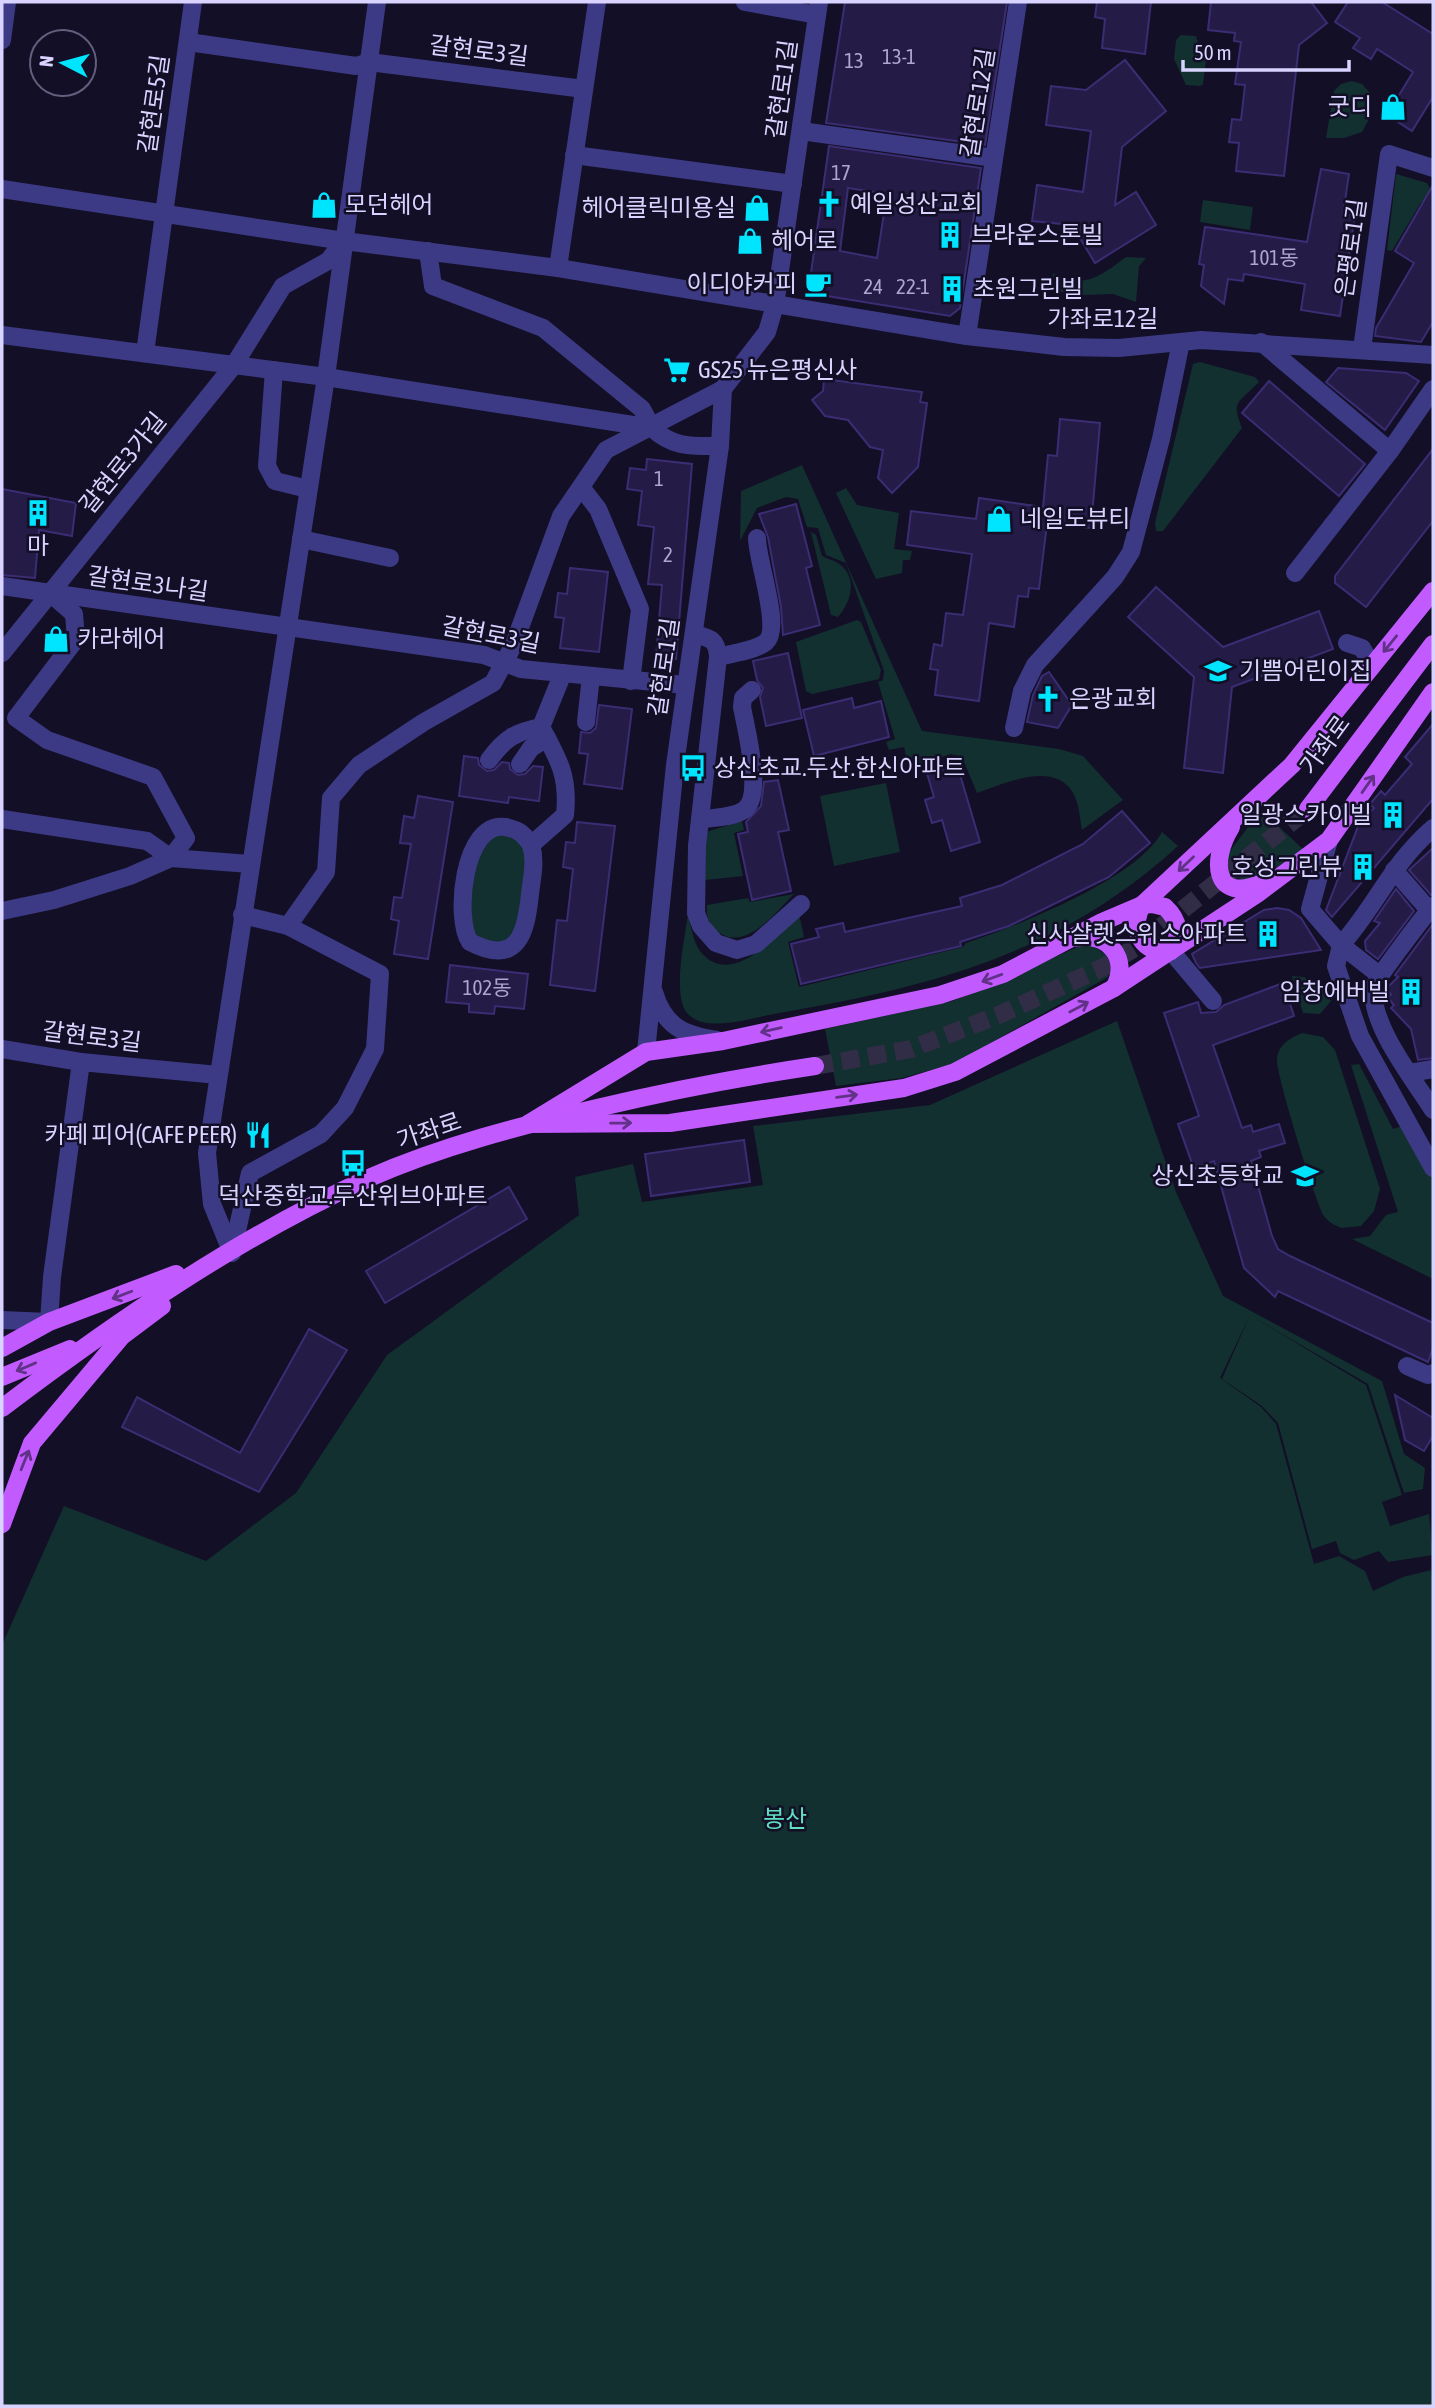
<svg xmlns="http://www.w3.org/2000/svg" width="1435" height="2408" viewBox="0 0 1435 2408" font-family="'Asap Condensed','Noto Sans KR',sans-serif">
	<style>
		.green { fill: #12302f }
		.building { fill: #241b47; stroke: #3b2d73; stroke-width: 2; fill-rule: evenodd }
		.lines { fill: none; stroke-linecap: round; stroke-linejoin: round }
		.major-tunnel { stroke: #312d47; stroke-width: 18; stroke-dasharray: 18 9; stroke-linecap: butt }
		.minor { stroke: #3d3a85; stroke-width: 18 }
		.major { stroke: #c25bff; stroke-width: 18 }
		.oneway { stroke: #623188 }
		.labels { text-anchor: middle; stroke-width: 5; stroke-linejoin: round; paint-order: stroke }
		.number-label { font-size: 21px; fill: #aca6d1 }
		.street-label { font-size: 24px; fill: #d9d4ff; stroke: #130f26 }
		.poi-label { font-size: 24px; fill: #d9d4ff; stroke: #130f26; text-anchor: start }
		.park-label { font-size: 24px; fill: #5fe0c0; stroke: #130f26 }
	</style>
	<rect width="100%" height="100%" fill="#130f26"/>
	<g class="green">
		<polygon points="1181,35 1196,36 1199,47 1207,53 1203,84 1200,86 1186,85 1174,59 1176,40"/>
		<polygon points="1352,81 1362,84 1371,94 1370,117 1362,132 1344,138 1326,138 1334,91 1341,84"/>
		<polygon points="1396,174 1427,183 1431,191 1420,204 1392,251 1387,250"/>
		<polygon points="1203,200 1253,207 1250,230 1200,222"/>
		<path d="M 1126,257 L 1146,258 L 1139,266 L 1136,302 L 1113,294 L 1082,295 L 1050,290 L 1053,273 C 1083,291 1102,275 1126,257 Z"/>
		<path d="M 1200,362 L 1255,377 L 1259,382 C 1238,404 1231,400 1242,428 L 1163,531 L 1156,531 L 1155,523 L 1193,364 Z"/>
		<path d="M 802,465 L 922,731 L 1059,749 L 1083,756 L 1123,800 L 1082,830 C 1080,819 1079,803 1073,793 C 1054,760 1003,784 977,793 L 962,757 L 951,754 L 909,768 L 904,747 L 889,750 L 886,742 L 895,739 L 878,682 L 883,680 L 884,671 L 846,563 L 826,555 L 818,528 L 807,527 L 798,499 L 786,497 L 757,508 L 740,541 L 741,491 Z"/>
		<polygon points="846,488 857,505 899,513 894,549 912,551 910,560 903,560 902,573 876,579 836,493"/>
		<path d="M 811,532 L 816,535 L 822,556 C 827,559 833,560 838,563 C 859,577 851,602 838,617 L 831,615 Z"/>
		<polygon points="857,620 861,622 881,670 879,679 812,694 806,691 796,642"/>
		<polygon points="886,783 900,852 834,866 820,796"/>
		<path d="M 1261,810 L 1304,850 C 1280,869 1255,896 1227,870 L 1227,855 Z"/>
		<polygon points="742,821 744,830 734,833 743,876 705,880 706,832"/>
		<polygon points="514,828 535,857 509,948 470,942 470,851 478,837"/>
		<path d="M 1162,832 L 1178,846 C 1057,956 930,987 774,1014 C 751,1018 705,1034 687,1013 C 672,995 685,937 688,914 C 691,925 693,942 700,951 C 731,990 776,936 799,914 L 804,937 L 788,942 L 799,987 L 963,947 L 966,943 C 1017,926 1137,879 1162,832 Z"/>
		<path d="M 794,894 C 776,912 744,955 716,930 C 708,924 706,915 707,905 L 748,898 L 750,902 Z"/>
		<polygon points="1089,942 1107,956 1108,977 955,1063 902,1078 836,1086 825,1029 953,1001"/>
		<polygon points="1292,976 1304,977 1327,991 1331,1001 1320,1014 1303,1013"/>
		<polygon points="1117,1021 1176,1192 1223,1296 1382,1381 1404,1454 1425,1468 1423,1489 1404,1493 1368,1384 1253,1317 1366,1385 1402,1495 1382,1502 1390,1526 1429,1514 1433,1555 1388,1562 1379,1551 1354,1560 1340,1553 1336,1541 1312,1549 1278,1423 1262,1406 1222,1379 1250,1315 1220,1378 1261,1407 1276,1424 1314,1564 1339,1556 1365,1571 1373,1591 1403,1577 1431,1570 1433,1589 1433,2406 2,2406 2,1645 64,1506 206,1561 296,1493 387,1355 579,1215 575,1177 633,1164 642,1202 763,1185 753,1126 930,1105"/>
		<path d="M 1302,1033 L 1323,1037 L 1335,1050 L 1380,1189 L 1374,1211 L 1361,1226 L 1341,1228 C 1335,1225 1328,1222 1324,1216 C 1316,1204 1275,1071 1277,1059 C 1279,1044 1290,1038 1302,1033 Z"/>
		<polygon points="1359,1064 1393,1129 1405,1125 1433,1181 1433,1279 1352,1239 1370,1236 1386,1215 1398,1212 1351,1065"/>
	</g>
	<g class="building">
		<polygon points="845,2 1007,2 985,145 826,123"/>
		<polygon points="1097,2 1151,2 1145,54 1102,48 1105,19 1095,17"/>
		<polygon points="1211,2 1311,2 1327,23 1299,45 1284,176 1236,171 1239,143 1229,142 1232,119 1241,120 1245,85 1235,84 1241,42 1234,41 1235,33 1208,30"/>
		<polygon points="1348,2 1382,2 1433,34 1433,97 1412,131 1387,115 1413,72 1377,49 1371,59 1353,48 1360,38 1335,22"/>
		<polygon points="1125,60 1166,111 1122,147 1115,205 1136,192 1156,225 1095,263 1072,225 1032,221 1037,185 1083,192 1091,131 1046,125 1051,86 1086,90"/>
		<path d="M 829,146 L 981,168 L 960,308 L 950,316 L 821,295 L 810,280 ZM 848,188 L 887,194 L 877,258 L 840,251 Z"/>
		<polygon points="1321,169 1349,174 1343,214 1355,215 1340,316 1301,310 1305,284 1244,274 1243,281 1228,279 1224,304 1201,286 1204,265 1199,264 1205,227 1307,242"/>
		<polygon points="1433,185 1433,322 1421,342 1375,336 1376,328 1414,263 1395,251"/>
		<polygon points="1338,368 1406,373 1419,381 1385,430 1326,382"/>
		<polygon points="824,379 922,392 920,402 927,403 918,467 892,493 878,478 883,450 870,447 848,420 825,416 812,400 823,391"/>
		<polygon points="1269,381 1365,464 1339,496 1242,413"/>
		<polygon points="1060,419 1100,423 1091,528 1047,524 1039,589 1029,588 1028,597 1018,596 1014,627 989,623 979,701 935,695 938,670 930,669 934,644 942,646 946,613 963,615 972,554 907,545 911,511 976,519 979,498 1043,507 1048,455 1057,456"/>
		<polygon points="1433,449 1433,521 1366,607 1335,583 1335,576"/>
		<polygon points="647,459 692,464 676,659 656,657 662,585 648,584 654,527 638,525 642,491 627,489 630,468 646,470"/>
		<polygon points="2,489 76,503 72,536 39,530 35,578 2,575"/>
		<polygon points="796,504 812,566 806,568 820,625 783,635 781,607 768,537 759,514"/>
		<polygon points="570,568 608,572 599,652 560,648 564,618 555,617 558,593 567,594"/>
		<polygon points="1156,587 1223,647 1319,611 1333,649 1232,687 1223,773 1184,768 1194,677 1128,617"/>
		<polygon points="788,653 802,718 766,726 760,697 763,688 757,680 753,661"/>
		<polygon points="1049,672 1072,705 1058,728 1027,722 1033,695 1042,676"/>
		<polygon points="852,698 854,708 881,701 889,737 814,756 803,710"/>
		<polygon points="599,705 632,709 622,789 584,784 588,754 579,753 581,732 590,733 596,728"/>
		<polygon points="1433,724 1433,799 1332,917 1326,910 1359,824 1374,808 1370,804 1381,791 1385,795 1412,764 1405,757"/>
		<polygon points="464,756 478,758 479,765 487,771 494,770 502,762 509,763 510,769 518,775 525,774 533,766 543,767 539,801 509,797 508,803 459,796"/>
		<polygon points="956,761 980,842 951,851 942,820 932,823 925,800 934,797 926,770"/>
		<polygon points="778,780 789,830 778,832 791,891 752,900 738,834 748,832 746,822 761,806 764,782"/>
		<polygon points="418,796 453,802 428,959 394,954 399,921 391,919 394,897 402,898 411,844 400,843 404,816 414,818"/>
		<polygon points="1122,811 1150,843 1109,877 1009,926 960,942 961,946 801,984 791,944 819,937 816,929 843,923 845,932 962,906 960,898 1002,885 1083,844"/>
		<polygon points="577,822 615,826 595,991 550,985 557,920 567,921 573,869 563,867 566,842 575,843"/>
		<polygon points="1433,848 1433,895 1431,895 1409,870"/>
		<polygon points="1396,889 1414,911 1378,959 1366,950 1365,941 1380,923 1374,921"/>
		<polygon points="1277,908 1289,910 1301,918 1321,950 1200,968 1196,963 1192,954 1264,910"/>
		<polygon points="1433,924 1433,1058 1418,1060 1411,1029 1391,1008 1394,1005 1388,998 1391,994 1386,989 1398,977 1395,975"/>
		<polygon points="450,965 528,974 524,1009 495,1006 494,1014 469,1012 469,1004 446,1002"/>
		<polygon points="1283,983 1294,1016 1213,1045 1242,1128 1251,1125 1253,1132 1279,1124 1285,1143 1259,1151 1261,1157 1251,1161 1272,1236 1278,1249 1290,1256 1433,1323 1433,1348 1428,1362 1278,1291 1275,1297 1244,1268 1214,1161 1194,1169 1178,1124 1199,1116 1164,1013 1198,1002 1201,1013 1216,1012 1224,1005"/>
		<polygon points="744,1140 750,1182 651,1196 645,1154"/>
		<polygon points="509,1187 527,1219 385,1303 366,1271"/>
		<polygon points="309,1329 347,1350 259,1492 122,1427 137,1397 240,1453"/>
		<polygon points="1395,1395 1433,1418 1433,1436 1424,1451 1405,1440"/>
	</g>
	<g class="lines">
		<polyline class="major-tunnel" points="815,1066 911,1049 1001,1014 1104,967 1136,947 1308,809"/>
		<g class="minor">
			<polyline points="745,2 817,15"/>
			<polyline points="2,40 7,2"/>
			<polyline points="188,42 356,66 369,62 584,89"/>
			<polyline points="801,131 994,158"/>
			<polyline points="574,155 793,184"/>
			<polyline points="2,189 344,241 558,268 967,336 1064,347 1119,348 1201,340 1433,355"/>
			<polyline points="558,268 597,2"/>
			<polyline points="2,335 326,377 652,428 642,409 543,328 433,286 428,251"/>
			<polyline points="967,336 1018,2"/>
			<polyline points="1261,342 1390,451 1433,389"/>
			<polyline points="1362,349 1389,154 1433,168"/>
			<polyline points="145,353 193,2"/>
			<polyline points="274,370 267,466 275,481 308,489"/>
			<path d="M 652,428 C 673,448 692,446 720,446"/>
			<polyline points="581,487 598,509 640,609 631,681"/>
			<polyline points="301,539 390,558"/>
			<polyline points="1295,573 1390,451"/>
			<polyline points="2,586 484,655 521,669 685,685"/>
			<path d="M 694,634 C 710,638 717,639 718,657 L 697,846 L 696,913 L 701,926 L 716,943 L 737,950 L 756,944 L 801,904"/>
			<polyline points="1347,643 1362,648 1369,660 1369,670"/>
			<polyline points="2,653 234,365 283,286 328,261 344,241"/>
			<path d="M 718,657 C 732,653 755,651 766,642 C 782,628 757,561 757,538"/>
			<polyline points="586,722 591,676"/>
			<polyline points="1014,728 1022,691 1035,665 1115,577 1131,552 1161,439 1181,342"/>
			<path d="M 489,760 C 504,739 515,732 541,727 L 563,673"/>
			<polyline points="520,764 531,748 547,738"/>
			<polyline points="2,819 147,841 171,858 186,838 153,777 47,740 16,718 76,639 74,614 50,593"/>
			<path d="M 700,820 C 713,817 733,818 744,810 C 764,797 746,729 742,707 L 743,698 L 752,690"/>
			<polyline points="1329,840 1310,909 1341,945 1378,974"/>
			<path d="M 531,845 C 536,861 532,877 530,894 C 526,933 518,967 470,942 C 454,919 463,821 505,827 C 518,829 524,834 531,845 L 565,815 C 569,776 559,760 541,727"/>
			<polyline points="1394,870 1429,910"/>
			<path d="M 1433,906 C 1424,916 1374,981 1373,989 C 1372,1028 1413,1078 1433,1110"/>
			<polyline points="2,911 54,900 130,876 171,858 250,864"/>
			<polyline points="242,915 288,926 326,872 331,798 359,765 424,722 493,683 514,644 561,516 606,450 723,389"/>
			<polyline points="1341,945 1336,966 1360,1036 1433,1168"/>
			<path d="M 1341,945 C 1376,906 1392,863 1433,828"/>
			<polyline points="1171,951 1213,1001"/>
			<path d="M 654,992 C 664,1026 683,1035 717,1040"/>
			<polyline points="2,1049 81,1062 218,1075"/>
			<polyline points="646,1052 675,765 720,446 723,389 767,332 775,305 819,2"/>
			<polyline points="1409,1073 1433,1069"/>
			<polyline points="232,1253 212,1204 207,1153 326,377 377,2"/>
			<polyline points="232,1253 250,1173 321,1134 345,1108 375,1049 380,974 288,926"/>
			<polyline points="2,1320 49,1322 52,1277 81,1062"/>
			<polyline points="1407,1366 1428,1375 1433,1373"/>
		</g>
		<g class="major">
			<polyline points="1308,809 1433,644"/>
			<path d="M 1231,827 C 1210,861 1214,904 1262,883"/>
			<path d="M 1152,904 L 1165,907 C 1179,920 1182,936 1171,951 C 1143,955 1129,931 1142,905 Z"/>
			<path d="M 1076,938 C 1107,931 1131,959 1114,988"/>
			<polyline points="528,1124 646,1052 723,1041 940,995 1003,974 1102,922 1142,905 1292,765 1433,591"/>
			<polyline points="528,1124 670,1123 904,1088 955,1072 1114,988 1257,894 1329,840 1433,692"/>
			<polyline points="2,1348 49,1322 176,1274"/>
			<polyline points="2,1377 70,1349"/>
			<path d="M 2,1408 C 117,1321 237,1238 369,1178 C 442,1146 519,1126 597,1108 C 669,1091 741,1077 815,1066"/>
			<polyline points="2,1524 32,1443 122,1336 162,1306"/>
		</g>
	</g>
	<defs><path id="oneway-shaft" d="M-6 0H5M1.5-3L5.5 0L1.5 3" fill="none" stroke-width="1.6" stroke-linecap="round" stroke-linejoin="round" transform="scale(1.75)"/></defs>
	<g class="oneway">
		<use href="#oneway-shaft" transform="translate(1390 644) rotate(129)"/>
		<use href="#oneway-shaft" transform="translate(1368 784) rotate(-55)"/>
		<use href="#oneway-shaft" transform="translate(1186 864) rotate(136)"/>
		<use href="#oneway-shaft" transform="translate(992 978) rotate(160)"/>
		<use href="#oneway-shaft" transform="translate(1079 1007) rotate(-28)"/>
		<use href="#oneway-shaft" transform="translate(771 1030) rotate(167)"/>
		<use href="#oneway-shaft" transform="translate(847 1096) rotate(-8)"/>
		<use href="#oneway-shaft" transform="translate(621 1123) rotate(-1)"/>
		<use href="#oneway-shaft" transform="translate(122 1295) rotate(159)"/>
		<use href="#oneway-shaft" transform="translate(26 1367) rotate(157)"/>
		<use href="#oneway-shaft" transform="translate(25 1460) rotate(-68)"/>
	</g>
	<defs>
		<symbol id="shop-bare" viewBox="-9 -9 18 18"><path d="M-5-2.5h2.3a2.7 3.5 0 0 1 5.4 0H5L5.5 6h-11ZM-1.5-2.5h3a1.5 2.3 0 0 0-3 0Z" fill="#00e5ff" stroke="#130f26" stroke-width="2.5" paint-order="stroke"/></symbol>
		<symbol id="church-bare" viewBox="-9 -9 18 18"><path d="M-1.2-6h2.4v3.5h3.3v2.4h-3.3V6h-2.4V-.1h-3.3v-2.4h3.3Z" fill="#00e5ff" stroke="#130f26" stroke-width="2.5" paint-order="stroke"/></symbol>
		<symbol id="building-bare" viewBox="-9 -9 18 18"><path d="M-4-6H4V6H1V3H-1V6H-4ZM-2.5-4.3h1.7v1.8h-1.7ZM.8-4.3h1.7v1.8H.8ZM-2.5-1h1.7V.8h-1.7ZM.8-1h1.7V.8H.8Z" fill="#00e5ff" stroke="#130f26" stroke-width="2.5" paint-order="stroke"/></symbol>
		<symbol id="cafe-bare" viewBox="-9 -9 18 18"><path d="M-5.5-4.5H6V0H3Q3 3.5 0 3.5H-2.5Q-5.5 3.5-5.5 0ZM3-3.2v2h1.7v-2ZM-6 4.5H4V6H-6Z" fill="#00e5ff" stroke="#130f26" stroke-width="2.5" paint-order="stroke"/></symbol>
		<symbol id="supermarket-bare" viewBox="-9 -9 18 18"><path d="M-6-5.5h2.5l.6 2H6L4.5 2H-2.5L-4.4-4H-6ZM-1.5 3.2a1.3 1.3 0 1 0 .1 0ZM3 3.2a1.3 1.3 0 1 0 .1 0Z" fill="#00e5ff" stroke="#130f26" stroke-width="2.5" paint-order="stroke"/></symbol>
		<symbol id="school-bare" viewBox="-9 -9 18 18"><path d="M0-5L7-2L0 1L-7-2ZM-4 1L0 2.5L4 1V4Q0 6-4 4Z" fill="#00e5ff" stroke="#130f26" stroke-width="2.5" paint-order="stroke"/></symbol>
		<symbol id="bus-bare" viewBox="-9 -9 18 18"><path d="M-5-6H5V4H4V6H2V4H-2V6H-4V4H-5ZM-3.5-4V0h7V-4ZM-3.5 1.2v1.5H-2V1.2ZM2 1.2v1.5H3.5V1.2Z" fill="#00e5ff" stroke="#130f26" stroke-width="2.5" paint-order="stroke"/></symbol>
		<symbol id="restaurant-bare" viewBox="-9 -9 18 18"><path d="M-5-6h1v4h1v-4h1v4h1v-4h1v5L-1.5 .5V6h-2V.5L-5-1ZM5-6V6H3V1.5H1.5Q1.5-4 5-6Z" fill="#00e5ff" stroke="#130f26" stroke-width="2.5" paint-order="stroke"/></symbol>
	</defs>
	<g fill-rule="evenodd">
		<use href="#shop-bare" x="1374" y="88" width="38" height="38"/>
		<use href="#church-bare" x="810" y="185" width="38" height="38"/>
		<use href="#shop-bare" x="305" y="186" width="38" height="38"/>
		<use href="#shop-bare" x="738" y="189" width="38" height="38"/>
		<use href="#building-bare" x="931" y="216" width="38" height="38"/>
		<use href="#shop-bare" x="731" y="222" width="38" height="38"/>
		<use href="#cafe-bare" x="799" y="265" width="38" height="38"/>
		<use href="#building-bare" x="933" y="270" width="38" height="38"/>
		<use href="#supermarket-bare" x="658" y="351" width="38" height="38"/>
		<use href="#building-bare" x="19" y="494" width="38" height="38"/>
		<use href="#shop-bare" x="980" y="500" width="38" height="38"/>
		<use href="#shop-bare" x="37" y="620" width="38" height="38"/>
		<use href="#school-bare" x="1199" y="652" width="38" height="38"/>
		<use href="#church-bare" x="1029" y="680" width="38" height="38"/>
		<use href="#bus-bare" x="674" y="749" width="38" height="38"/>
		<use href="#building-bare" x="1374" y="796" width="38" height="38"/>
		<use href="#building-bare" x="1344" y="848" width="38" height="38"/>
		<use href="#building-bare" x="1249" y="915" width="38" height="38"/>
		<use href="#building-bare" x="1392" y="973" width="38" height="38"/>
		<use href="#restaurant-bare" x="239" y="1116" width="38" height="38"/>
		<use href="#bus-bare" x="334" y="1144" width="38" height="38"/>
		<use href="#school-bare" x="1286" y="1157" width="38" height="38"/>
	</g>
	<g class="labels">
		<g class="number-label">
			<text x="899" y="64">13-1</text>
			<text x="854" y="68">13</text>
			<text x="841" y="180">17</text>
			<text x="1274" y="265">101동</text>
			<text x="873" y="294">24</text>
			<text x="913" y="294">22-1</text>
			<text x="659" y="486">1</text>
			<text x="668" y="562">2</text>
			<text x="487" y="995">102동</text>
		</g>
		<g class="street-label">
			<text transform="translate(479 51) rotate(7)" y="8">갈현로3길</text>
			<text transform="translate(782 89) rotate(-82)" y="8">갈현로1길</text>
			<text transform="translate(978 103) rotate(-81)" y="8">갈현로12길</text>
			<text transform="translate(154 104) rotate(-82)" y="8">갈현로5길</text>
			<text transform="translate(1351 248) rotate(-82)" y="8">은평로1길</text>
			<text x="1103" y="327">가좌로12길</text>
			<text transform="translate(123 463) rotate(-51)" y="8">갈현로3가길</text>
			<text transform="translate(148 584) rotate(8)" y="8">갈현로3나길</text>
			<text transform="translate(491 635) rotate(11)" y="8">갈현로3길</text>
			<text transform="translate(664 667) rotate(-82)" y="8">갈현로1길</text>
			<text transform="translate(1325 745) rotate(-54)" y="8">가좌로</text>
			<text transform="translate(92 1037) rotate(7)" y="8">갈현로3길</text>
			<text transform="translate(429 1131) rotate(-19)" y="8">가좌로</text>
		</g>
		<g class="poi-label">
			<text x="1372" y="115" text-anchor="end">굿디</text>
			<text x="850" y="212">예일성산교회</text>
			<text x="345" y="213">모던헤어</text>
			<text x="736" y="216" text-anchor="end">헤어클릭미용실</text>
			<text x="971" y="243">브라운스톤빌</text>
			<text x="771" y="249">헤어로</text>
			<text x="797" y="292" text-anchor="end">이디야커피</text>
			<text x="973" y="297">초원그린빌</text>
			<text x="698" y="378">GS25 뉴은평신사</text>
			<text x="1020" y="527">네일도뷰티</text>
			<text x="38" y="554" text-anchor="middle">마</text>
			<text x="77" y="647">카라헤어</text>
			<text x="1239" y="679">기쁨어린이집</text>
			<text x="1069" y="707">은광교회</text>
			<text x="714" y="776">상신초교.두산.한신아파트</text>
			<text x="1372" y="823" text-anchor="end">일광스카이빌</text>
			<text x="1342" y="875" text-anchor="end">호성그린뷰</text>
			<text x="1247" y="942" text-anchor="end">신사샬렛스위스아파트</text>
			<text x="1390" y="1000" text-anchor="end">임창에버빌</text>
			<text x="237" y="1143" text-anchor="end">카페 피어(CAFE PEER)</text>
			<text x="1284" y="1184" text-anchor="end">상신초등학교</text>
			<text x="353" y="1204" text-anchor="middle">덕산중학교.두산위브아파트</text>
		</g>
		<g class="park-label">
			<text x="785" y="1827">봉산</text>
		</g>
	</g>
	<rect width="1435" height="2408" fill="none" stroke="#d9d4ff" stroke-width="7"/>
	<g transform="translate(63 63) rotate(276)"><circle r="33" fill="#130f26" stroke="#625e7d" stroke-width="2"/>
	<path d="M0-5L12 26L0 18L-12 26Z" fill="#00e5ff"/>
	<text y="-10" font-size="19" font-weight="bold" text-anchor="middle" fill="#d9d4ff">N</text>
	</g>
	<path d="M1183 60v10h166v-10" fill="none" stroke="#d9d4ff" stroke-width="3.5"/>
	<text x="1194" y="60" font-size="21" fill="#d9d4ff" stroke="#130f26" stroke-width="5" paint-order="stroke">50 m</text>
</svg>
